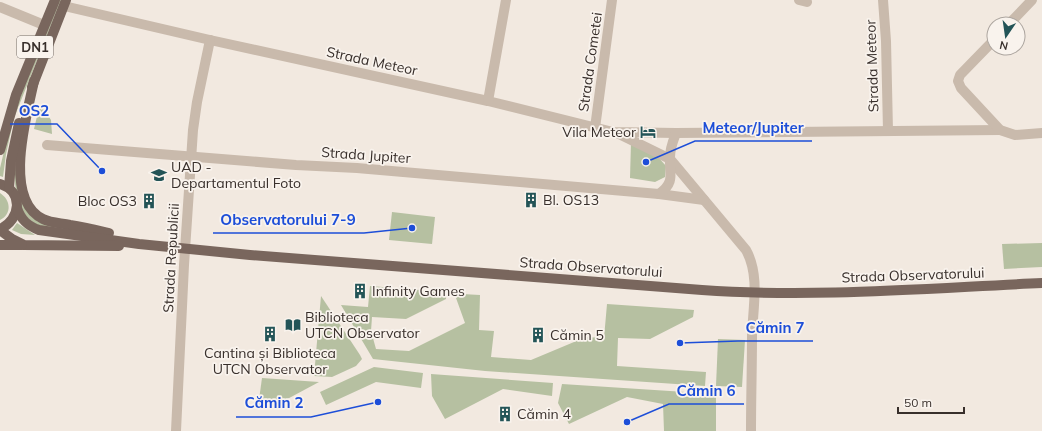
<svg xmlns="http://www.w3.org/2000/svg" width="1042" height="431" viewBox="0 0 1042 431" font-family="Mulish,sans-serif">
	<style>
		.green { fill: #b6c0a1 }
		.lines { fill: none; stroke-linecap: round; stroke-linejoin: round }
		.minor { stroke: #c9baac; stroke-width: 10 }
		.major { stroke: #79665d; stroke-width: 10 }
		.labels { text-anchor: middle; stroke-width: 3.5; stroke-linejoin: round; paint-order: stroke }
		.shield { fill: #f9f3ed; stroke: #726a65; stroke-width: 1 }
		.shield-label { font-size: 13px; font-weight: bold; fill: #382f2b }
		.street-label { font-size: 14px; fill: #382f2b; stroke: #f9f3ed }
		.poi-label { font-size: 14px; fill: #382f2b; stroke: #f9f3ed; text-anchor: start }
		.leader { fill: none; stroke: #1d4ed8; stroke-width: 1.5 }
		.callout-dot { fill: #1d4ed8; stroke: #f9f3ed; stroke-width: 1.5 }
		.callout-label { font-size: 15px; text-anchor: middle; font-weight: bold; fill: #1d4ed8; stroke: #f9f3ed; stroke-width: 3.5; stroke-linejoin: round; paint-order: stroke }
	</style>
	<rect width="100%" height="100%" fill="#f2e9e0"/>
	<g class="green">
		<polygon points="59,0 61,0 14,118 6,154 3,177 0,176 0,168 12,118"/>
		<polygon points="39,108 47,111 47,114 51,120 52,134 34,129"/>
		<polygon points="631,142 658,157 666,166 665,177 655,182 630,178"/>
		<path d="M14,163L29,214L37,221L42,223L66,228C58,227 49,228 41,226C16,218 14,184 14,163Z"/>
		<path d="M0,193C11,200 12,214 0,220Z"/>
		<polygon points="392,212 435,217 432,244 389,240"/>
		<polygon points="17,223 35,235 21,234 12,230"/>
		<polygon points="1042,243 1042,267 1004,269 1002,244"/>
		<polygon points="370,286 446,292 446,299 406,319 372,317 371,331 376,349 409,351 465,323 456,298 462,294 480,295 479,330 494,331 491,357 531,360 586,337 604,338 607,304 694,310 693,317 650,339 618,338 617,366 706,372 705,386 485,371 373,359 341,305 368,307"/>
		<polygon points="321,296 360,355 362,359 356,366 332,377 314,376"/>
		<polygon points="718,339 745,340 742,387 716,386"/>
		<polygon points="374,367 423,373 421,388 376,382 326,405 320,392"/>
		<polygon points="431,374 553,383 552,396 503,389 445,419 432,396"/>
		<polygon points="262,378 319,382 278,404 258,407"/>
		<polygon points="562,384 716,394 716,431 664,431 663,404 627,397 569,424 558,403"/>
	</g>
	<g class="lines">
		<g class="minor">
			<polyline points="799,0 807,2"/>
			<polyline points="883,0 886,41 888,131"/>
			<polyline points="64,6 210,40 488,101 613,132 676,133 1000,130"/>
			<polyline points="0,7 44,25"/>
			<polyline points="1009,24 1032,0"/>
			<polyline points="994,40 960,75 958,81 961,88 1000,130 1015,135 1042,133"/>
			<polyline points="488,101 506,0"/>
			<polyline points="595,128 612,0"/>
			<path d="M617,133L670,159L746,250C760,275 753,307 752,335C752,367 751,399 751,431"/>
			<polyline points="47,145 296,165 357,168 659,194 704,200"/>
			<path d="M659,194C676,182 669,173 670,157C670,148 673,141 676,133"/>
			<polyline points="176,431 184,265 193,130 197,102 210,40"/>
		</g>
		<g class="major">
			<path d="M34,81C27,115 2,199 43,219C51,223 61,223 70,225C83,227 96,230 109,233"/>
			<polyline points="32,87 66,0"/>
			<polyline points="0,150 16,95 55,0"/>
			<path d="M0,184C24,191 21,220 0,229"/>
			<polyline points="9,188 11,161 19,123"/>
			<path d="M17,208C21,220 28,226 39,230L139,244L250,255L702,290C815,298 929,288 1042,283"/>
			<polyline points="0,230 12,239 24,245 119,246"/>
			<polyline points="0,245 22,245"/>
		</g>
	</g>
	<defs>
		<symbol id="hotel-bare" viewBox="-9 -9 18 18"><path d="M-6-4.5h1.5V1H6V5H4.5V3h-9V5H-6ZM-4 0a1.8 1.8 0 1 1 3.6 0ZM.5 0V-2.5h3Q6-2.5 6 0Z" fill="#235457" stroke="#f9f3ed" stroke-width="2.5" paint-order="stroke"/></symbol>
		<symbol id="university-bare" viewBox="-9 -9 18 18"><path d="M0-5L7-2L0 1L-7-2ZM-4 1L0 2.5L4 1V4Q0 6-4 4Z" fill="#235457" stroke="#f9f3ed" stroke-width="2.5" paint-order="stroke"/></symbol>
		<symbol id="building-bare" viewBox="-9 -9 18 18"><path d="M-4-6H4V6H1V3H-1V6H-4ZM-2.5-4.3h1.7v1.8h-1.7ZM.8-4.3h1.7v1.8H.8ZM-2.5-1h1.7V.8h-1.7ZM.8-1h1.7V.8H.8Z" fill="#235457" stroke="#f9f3ed" stroke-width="2.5" paint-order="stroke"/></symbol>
		<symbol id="library-bare" viewBox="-9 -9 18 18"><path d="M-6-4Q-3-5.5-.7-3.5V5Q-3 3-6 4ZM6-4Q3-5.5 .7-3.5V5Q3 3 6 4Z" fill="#235457" stroke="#f9f3ed" stroke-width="2.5" paint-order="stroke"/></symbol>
	</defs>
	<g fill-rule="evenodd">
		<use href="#hotel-bare" x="637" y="121" width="22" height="22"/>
		<use href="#university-bare" x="148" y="164" width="22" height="22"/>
		<use href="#building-bare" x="520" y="189" width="22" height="22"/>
		<use href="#building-bare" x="138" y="190" width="22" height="22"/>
		<use href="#building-bare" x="349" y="280" width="22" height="22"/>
		<use href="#library-bare" x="282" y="314" width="22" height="22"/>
		<use href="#building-bare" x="259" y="323" width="22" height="22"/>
		<use href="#building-bare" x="527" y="324" width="22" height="22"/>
		<use href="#building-bare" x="494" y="403" width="22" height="22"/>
	</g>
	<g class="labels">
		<rect class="shield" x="17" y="36" width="36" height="22" rx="3"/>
		<g class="shield-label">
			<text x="35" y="52">DN1</text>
		</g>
		<g class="street-label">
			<text transform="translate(372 61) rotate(12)" y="5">Strada Meteor</text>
			<text transform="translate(590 62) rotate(-82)" y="5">Strada Cometei</text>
			<text transform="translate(872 66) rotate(-92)" y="5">Strada Meteor</text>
			<text transform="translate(366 155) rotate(4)" y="5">Strada Jupiter</text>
			<text transform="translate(171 258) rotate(-87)" y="5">Strada Republicii</text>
			<text transform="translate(591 267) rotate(4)" y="5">Strada Observatorului</text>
			<text transform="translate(913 275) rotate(-2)" y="5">Strada Observatorului</text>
		</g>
		<g class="poi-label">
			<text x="636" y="137" text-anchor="end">Vila Meteor</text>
			<text x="171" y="172">UAD -<tspan x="171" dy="16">Departamentul Foto</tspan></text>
			<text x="543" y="205">Bl. OS13</text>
			<text x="137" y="206" text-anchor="end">Bloc OS3</text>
			<text x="372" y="296">Infinity Games</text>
			<text x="305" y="322">Biblioteca<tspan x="305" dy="16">UTCN Observator</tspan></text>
			<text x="550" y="340">Cămin 5</text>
			<text x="270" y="358" text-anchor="middle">Cantina și Biblioteca<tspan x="270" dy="16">UTCN Observator</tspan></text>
			<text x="517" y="419">Cămin 4</text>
		</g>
	</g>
	<path class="leader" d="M102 171L57 124H10M646 162L695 141H812M412 228L364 233H213M680 343L738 341H813M627 422L669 404H744M378 402L311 417H236"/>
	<g class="callout-dot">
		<circle cx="102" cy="171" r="4"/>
		<circle cx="646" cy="162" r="4"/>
		<circle cx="412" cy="228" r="4"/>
		<circle cx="680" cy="343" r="4"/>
		<circle cx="627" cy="422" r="4"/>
		<circle cx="378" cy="402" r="4"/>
	</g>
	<g class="callout-label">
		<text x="34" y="116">OS2</text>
		<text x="753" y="133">Meteor/Jupiter</text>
		<text x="288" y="225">Observatorului 7-9</text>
		<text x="775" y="333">Cămin 7</text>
		<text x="706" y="396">Cămin 6</text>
		<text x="274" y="408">Cămin 2</text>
	</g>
	<g transform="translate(1006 36) rotate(193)"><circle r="19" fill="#f9f3ed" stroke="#aca59f"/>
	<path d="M0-3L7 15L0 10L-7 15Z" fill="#235457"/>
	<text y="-6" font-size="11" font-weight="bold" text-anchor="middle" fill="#382f2b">N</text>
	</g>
	<path d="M898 407v6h66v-6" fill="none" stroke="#382f2b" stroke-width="2"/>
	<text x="904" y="407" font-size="12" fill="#382f2b" stroke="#f9f3ed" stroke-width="3" paint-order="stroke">50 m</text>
</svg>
